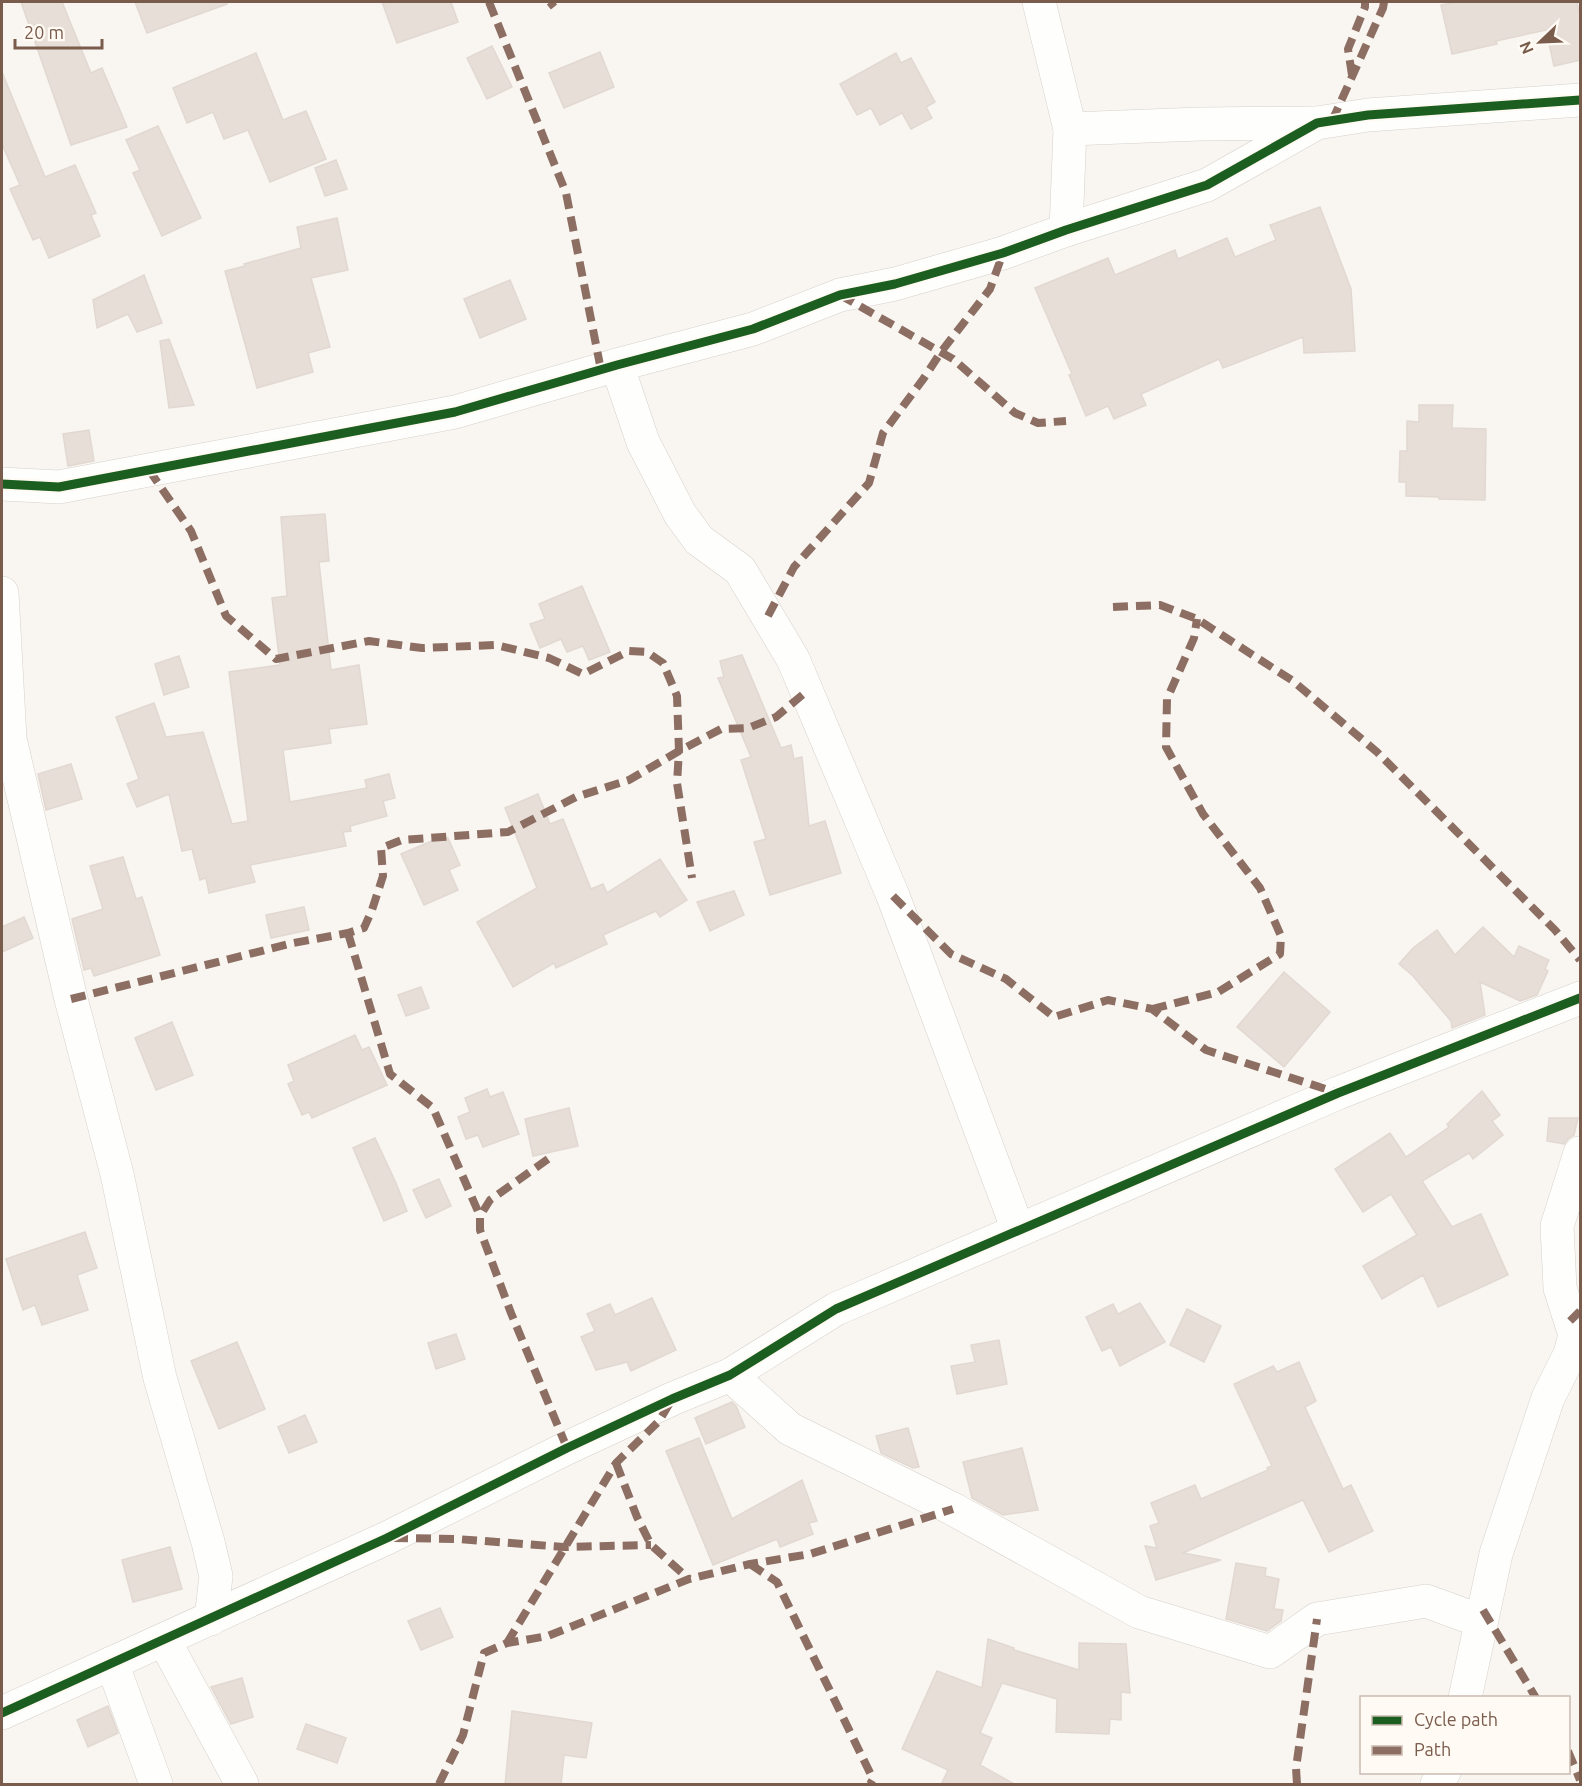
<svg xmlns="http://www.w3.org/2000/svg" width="1582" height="1786" viewBox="0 0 1582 1786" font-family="Ubuntu,sans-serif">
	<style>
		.building { fill: #e6ded7; stroke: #e2d8d2; stroke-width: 1.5 }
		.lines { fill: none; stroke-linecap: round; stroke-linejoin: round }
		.minor-casing { stroke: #d7d1cb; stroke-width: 34 }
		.minor { stroke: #fefefd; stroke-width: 33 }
		.quiet { stroke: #8d6e63; stroke-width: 8; stroke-dasharray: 15 8; stroke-linecap: butt }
		.cycleway-casing { stroke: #fffaf3; stroke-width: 13 }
		.cycleway { stroke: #1b5e20; stroke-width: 9 }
	</style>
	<rect width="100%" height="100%" fill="#f9f5f0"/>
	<g class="building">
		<polygon points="21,2 62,2 91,73 102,68 127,127 71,145"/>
		<polygon points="135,2 226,2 227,4 147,33"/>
		<polygon points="382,2 451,2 458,22 397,43"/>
		<polygon points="1456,2 1577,2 1581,21 1581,60 1554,66 1546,30 1496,41 1497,44 1452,54 1441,5"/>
		<polygon points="492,46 512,87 487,99 467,58"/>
		<polygon points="600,52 614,87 564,108 549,73"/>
		<polygon points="256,53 283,120 306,111 326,159 270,182 248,130 224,139 213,112 187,123 173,88"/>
		<polygon points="896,53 901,63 911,58 935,102 926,107 932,118 911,129 902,113 880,125 871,108 857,115 840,84"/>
		<polygon points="2,72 45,177 75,165 96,213 91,215 100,236 49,258 40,237 33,240 10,189 20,185 2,144"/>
		<polygon points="158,126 201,218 162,236 133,173 140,170 126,140"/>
		<polygon points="336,160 347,189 325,196 315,168"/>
		<polygon points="1320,207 1351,289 1355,351 1304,353 1303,337 1223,368 1219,359 1141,394 1146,405 1114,419 1108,406 1086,416 1069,375 1072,374 1035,288 1108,258 1115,275 1175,250 1178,259 1227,238 1235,257 1276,240 1270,225"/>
		<polygon points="337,218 348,270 311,278 330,347 308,353 313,372 257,388 225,271 245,266 244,264 301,248 297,227"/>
		<polygon points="144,275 162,323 137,332 128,314 97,328 93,300"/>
		<polygon points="510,280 526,319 480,338 464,299"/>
		<polygon points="169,339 194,405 169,408 160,341"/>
		<polygon points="1419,405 1453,405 1452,428 1486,429 1485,500 1439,499 1439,497 1406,496 1406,482 1399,482 1400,451 1407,451 1407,421 1419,422"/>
		<polygon points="89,430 94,461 68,466 63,434"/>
		<polygon points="325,514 329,561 319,562 331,670 359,665 367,724 329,729 331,743 283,750 290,802 367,788 365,780 389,774 395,798 383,801 387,816 350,826 351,831 343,832 346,846 250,865 255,882 209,893 206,878 200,880 192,849 182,851 169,794 137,807 127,784 139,779 116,717 154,703 166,737 203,732 232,824 248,821 229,672 280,665 272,598 287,596 281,517"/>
		<polygon points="582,586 610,652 589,660 583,646 567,652 561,639 540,648 530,624 545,619 539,604"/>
		<polygon points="742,655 781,748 791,745 794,759 802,757 809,826 825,821 841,873 770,895 754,842 766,839 741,760 751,757 718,678 724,677 720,661"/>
		<polygon points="179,656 189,687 164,695 155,664"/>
		<polygon points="71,764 82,799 46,810 38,774"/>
		<polygon points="538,794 550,824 563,819 591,889 603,884 607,893 660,859 687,900 660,917 656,911 603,935 607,944 556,968 554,963 513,987 477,922 537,888 505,808"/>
		<polygon points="439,838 448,838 460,865 449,870 458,890 424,905 401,854"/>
		<polygon points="123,857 136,899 142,897 160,955 94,976 91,968 84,970 72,919 103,909 90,866"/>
		<polygon points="734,891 744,915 710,931 697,902"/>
		<polygon points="304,907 309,930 271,938 266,915"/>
		<polygon points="24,917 33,938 2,952 2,927"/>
		<polygon points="1483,927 1514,957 1519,946 1549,960 1545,969 1548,971 1537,995 1520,1001 1480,982 1485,1015 1452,1028 1451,1021 1413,976 1399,964 1413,948 1437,930 1455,955"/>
		<polygon points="1284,972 1330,1012 1284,1067 1237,1027"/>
		<polygon points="421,987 429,1008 406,1016 398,995"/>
		<polygon points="172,1022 193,1075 156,1090 135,1038"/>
		<polygon points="355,1035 362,1050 369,1047 387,1085 312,1118 309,1112 302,1115 288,1084 294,1081 288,1065"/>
		<polygon points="487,1089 490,1097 503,1092 519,1134 483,1147 478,1135 466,1139 458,1117 470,1112 465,1098"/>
		<polygon points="1482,1091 1500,1115 1492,1121 1503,1135 1473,1159 1469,1153 1422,1181 1452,1227 1481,1214 1508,1275 1438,1307 1423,1275 1382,1299 1363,1266 1417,1235 1391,1194 1363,1212 1335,1169 1390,1133 1406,1157 1449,1127 1447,1124"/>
		<polygon points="569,1108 578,1146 533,1156 525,1119"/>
		<polygon points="1549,1118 1578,1118 1574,1135 1568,1139 1564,1144 1547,1141"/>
		<polygon points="375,1138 396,1183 407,1211 384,1221 353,1148"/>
		<polygon points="439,1179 451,1206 426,1218 413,1190"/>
		<polygon points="85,1232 97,1268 77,1275 88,1310 42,1325 35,1305 23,1310 6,1259"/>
		<polygon points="652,1298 676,1350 631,1371 627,1362 596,1370 581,1337 595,1331 587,1314 610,1304 615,1315"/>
		<polygon points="1140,1303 1165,1342 1120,1366 1111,1347 1102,1351 1086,1317 1113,1304 1118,1314"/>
		<polygon points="1187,1309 1221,1326 1204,1362 1170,1345"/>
		<polygon points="456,1334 465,1359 436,1369 428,1343"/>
		<polygon points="999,1340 1007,1384 957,1394 951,1366 975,1362 971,1345"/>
		<polygon points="237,1342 265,1409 219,1429 191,1361"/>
		<polygon points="1299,1362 1316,1401 1305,1407 1343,1489 1351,1485 1373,1531 1329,1552 1303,1500 1183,1553 1221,1560 1156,1580 1145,1546 1157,1548 1150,1526 1159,1523 1151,1503 1195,1485 1201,1499 1268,1470 1267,1468 1272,1466 1234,1384 1273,1366 1277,1372"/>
		<polygon points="732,1402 736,1406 745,1427 706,1444 695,1418"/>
		<polygon points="305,1415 317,1442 289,1453 278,1427"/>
		<polygon points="908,1428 919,1467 913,1468 881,1453 876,1436"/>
		<polygon points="699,1438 732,1519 802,1480 817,1521 809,1523 813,1534 780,1547 777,1539 713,1565 666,1451"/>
		<polygon points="1022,1448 1038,1510 1003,1515 972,1498 963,1462"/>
		<polygon points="170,1547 182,1589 133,1602 122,1560"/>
		<polygon points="1236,1563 1266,1568 1265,1576 1279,1579 1274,1609 1283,1610 1281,1621 1267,1631 1226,1619"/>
		<polygon points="440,1608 453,1637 421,1650 408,1621"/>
		<polygon points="988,1639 1014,1648 1014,1650 1079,1670 1079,1643 1126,1644 1130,1693 1121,1692 1121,1720 1110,1719 1109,1734 1056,1732 1057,1699 1002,1683 980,1733 992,1738 980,1765 1016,1785 941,1785 948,1770 902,1749 937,1671 982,1688"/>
		<polygon points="242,1678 253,1717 231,1724 211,1687"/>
		<polygon points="108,1706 118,1733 88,1747 77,1720"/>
		<polygon points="512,1711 592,1723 586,1758 564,1755 561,1785 505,1785"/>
		<polygon points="306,1724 346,1738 337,1763 297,1749"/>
	</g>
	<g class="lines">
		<defs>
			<g id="minor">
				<polyline points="1039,2 1070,129 1066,230"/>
				<polyline points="1070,129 1200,124 1314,123"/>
				<polyline points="617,365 643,442 680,514 699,540 740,570 793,659 893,896 1018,1230"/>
				<polyline points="2,484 59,487 455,412 617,365 753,329 840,295 895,284 1003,253 1066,230 1207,185 1317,123 1368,115 1580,100"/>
				<polyline points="2,593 10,739 71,999 117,1174 160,1378 208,1542 216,1576 211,1619"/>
				<polyline points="730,1375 790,1429 953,1509 1139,1612 1270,1652 1317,1619 1426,1601 1481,1621"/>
				<polyline points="164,1640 242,1784"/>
				<polyline points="112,1663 156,1784"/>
				<polyline points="1465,1698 1496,1554 1548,1398 1570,1354 1575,1335 1560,1288 1557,1226 1580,1153"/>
				<polyline points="2,1713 387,1538 567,1448 672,1399 730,1375 836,1309 1338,1093 1580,998"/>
				<polyline points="1437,1784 1444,1772"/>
			</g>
		</defs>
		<use href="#minor" class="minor-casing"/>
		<use href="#minor" class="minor"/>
		<g class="quiet">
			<polyline points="489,2 566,193 601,370"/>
			<polyline points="550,2 554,7"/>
			<polyline points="1352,75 1348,49 1365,7 1365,2"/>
			<polyline points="1332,121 1383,8 1384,2"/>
			<polyline points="840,295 953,359 1015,413 1038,423 1066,421"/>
			<polyline points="149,470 191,531 226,616 276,659 369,641 422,648 496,645 549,658 583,674 629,651 647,652 663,663 677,696 679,751 677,783 692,878"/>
			<polyline points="1113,607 1160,605 1197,619 1293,681 1377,752 1555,930 1580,960"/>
			<polyline points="768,616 794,567 869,483 883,433 924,378 941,352 990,289 1003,253"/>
			<polyline points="893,896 951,954 1006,979 1054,1017 1108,1000 1152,1009 1206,1050 1338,1093"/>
			<polyline points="348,933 390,1074 433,1108 480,1216"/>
			<polyline points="71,999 293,943 348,933 364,928 372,910 383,876 381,848 402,840 508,832 576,797 629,780 679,751 721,729 748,728 776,717 807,691"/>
			<polyline points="1152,1009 1218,992 1280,954 1281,936 1260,888 1203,814 1166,747 1167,699 1194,638 1197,619"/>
			<polyline points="548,1159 490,1200 480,1216 480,1230 511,1313 567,1448"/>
			<polyline points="1570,1321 1580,1311"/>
			<polyline points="616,1463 637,1517 651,1545 689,1579"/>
			<polyline points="393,1538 457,1539 564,1547 651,1545"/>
			<polyline points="750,1564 777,1582 873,1779 870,1784"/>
			<polyline points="1483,1610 1536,1698"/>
			<polyline points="507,1643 616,1463 659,1421 671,1401"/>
			<polyline points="1568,1751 1580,1780"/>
			<polyline points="439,1784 463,1735 484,1653 507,1643 548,1636 689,1579 750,1564 810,1554 953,1509"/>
			<polyline points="1297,1784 1296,1768 1317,1619"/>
		</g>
		<defs>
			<g id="cycleway">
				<polyline points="2,484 59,487 455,412 617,365 753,329 840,295 895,284 1003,253 1066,230 1207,185 1317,123 1368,115 1580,100"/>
				<polyline points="2,1713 387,1538 567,1448 672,1399 730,1375 836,1309 1338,1093 1580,998"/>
			</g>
		</defs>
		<use href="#cycleway" class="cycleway-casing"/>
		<use href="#cycleway" class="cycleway"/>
	</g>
	<rect width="1582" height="1786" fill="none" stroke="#7a5c4d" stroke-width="6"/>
	<rect x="1360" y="1696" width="210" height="78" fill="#fffaf3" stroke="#cabbb1" stroke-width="1.5"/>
	<rect x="1372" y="1716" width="30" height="9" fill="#1b5e20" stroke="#cabbb1" stroke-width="1.5"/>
	<text x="1414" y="1726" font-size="18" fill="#7a5c4d">Cycle path</text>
	<rect x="1372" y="1746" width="30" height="9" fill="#8d6e63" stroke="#cabbb1" stroke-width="1.5"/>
	<text x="1414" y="1756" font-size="18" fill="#7a5c4d">Path</text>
	<g transform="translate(1540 42) rotate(247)" stroke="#fffaf3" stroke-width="4.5" paint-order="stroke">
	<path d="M0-4.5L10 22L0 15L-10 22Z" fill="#7a5c4d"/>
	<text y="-9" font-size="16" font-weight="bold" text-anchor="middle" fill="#7a5c4d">N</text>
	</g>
	<path d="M15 39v9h87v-9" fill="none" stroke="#7a5c4d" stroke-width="3"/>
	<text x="24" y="39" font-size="18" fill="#7a5c4d" stroke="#fffaf3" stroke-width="4.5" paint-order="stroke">20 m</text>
</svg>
